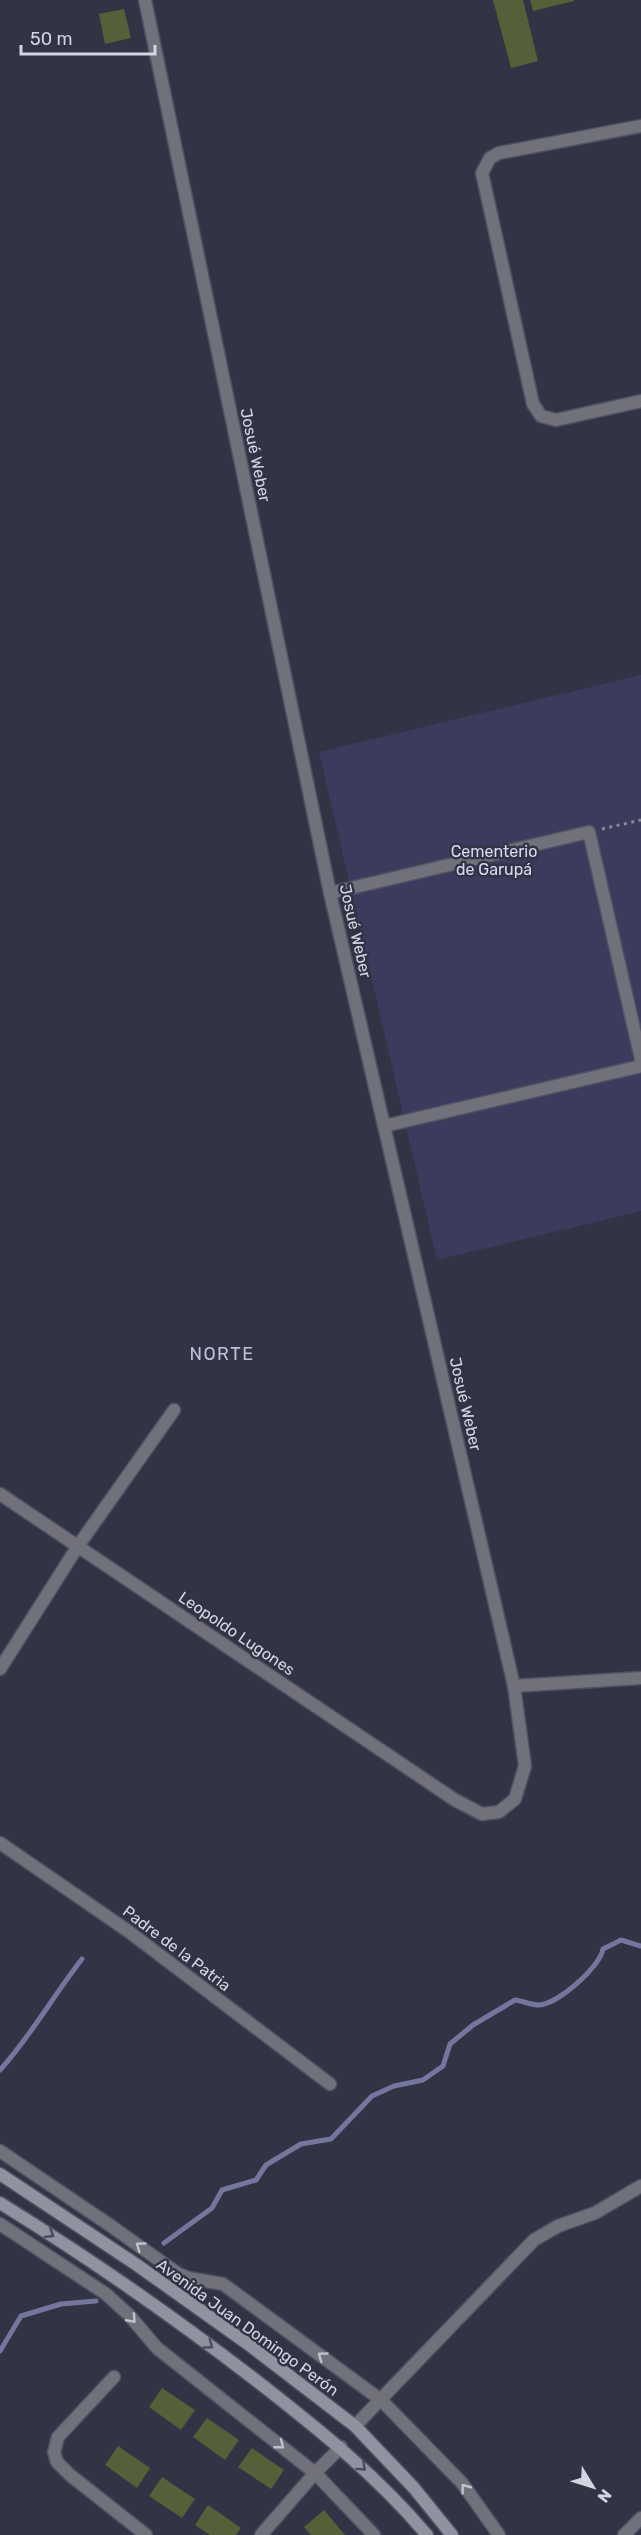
<svg xmlns="http://www.w3.org/2000/svg" width="641" height="2535" viewBox="0 0 641 2535" font-family="Rubik,sans-serif">
	<style>
		.green { fill: #3b3c5d }
		.lines { fill: none; stroke-linecap: round; stroke-linejoin: round }
		.stream { stroke: #74769d; stroke-width: 5 }
		.building { fill: #555f38 }
		.street-casing { stroke: #4f5061; stroke-width: 15 }
		.secondary-casing { stroke: #4f5061; stroke-width: 15 }
		.path { stroke: #888998; stroke-width: 3; stroke-dasharray: 3 4.5; stroke-linecap: butt }
		.street { stroke: #70717a; stroke-width: 12 }
		.secondary { stroke: #9192a0; stroke-width: 12 }
		.oneway { stroke: #4a4b5c }
		.oneway2 { stroke: #c0c1cc }
		.labels { text-anchor: middle; stroke-width: 5; stroke-linejoin: round; paint-order: stroke }
		.street-label { font-size: 16px; fill: #d4d5e1; stroke: #323345 }
		.park-label { font-size: 16px; fill: #d8daf4; stroke: #323345 }
		.neighbourhood-label { font-size: 18px; letter-spacing: 1.5px; fill: #bfc1d7; stroke: #323345 }
	</style>
	<rect width="100%" height="100%" fill="#323345"/>
	<polygon class="green" points="641,675 641,1211 437,1260 319,752"/>
	<g class="lines">
		<g class="stream">
			<path d="M0,2070C31,2036 53,1996 82,1959"/>
			<path d="M164,2243L212,2208L222,2190L256,2180L266,2165L301,2144L331,2139L372,2096L394,2086L423,2080L443,2066L450,2044L473,2025L515,2000C522,2001 532,2005 539,2005C558,2004 600,1967 603,1949L621,1940L641,1946"/>
			<polyline points="0,2351 21,2316 61,2304 96,2301"/>
		</g>
	</g>
	<g class="building">
		<polygon points="493,0 523,0 538,61 511,68"/>
		<polygon points="530,0 574,0 574,1 533,11"/>
		<polygon points="124,9 131,38 105,44 99,14"/>
		<polygon points="162,2388 195,2410 181,2430 149,2407"/>
		<polygon points="207,2418 239,2440 225,2460 193,2437"/>
		<polygon points="118,2446 150,2468 137,2488 105,2465"/>
		<polygon points="252,2448 284,2470 271,2489 238,2467"/>
		<polygon points="162,2477 195,2499 182,2518 149,2496"/>
		<polygon points="208,2505 241,2528 236,2535 210,2535 195,2525"/>
		<polygon points="324,2510 345,2535 311,2535 304,2527"/>
	</g>
	<g class="lines">
		<defs>
			<g id="street">
				<polyline points="641,126 499,153 490,158 482,173 533,404 541,416 556,420 641,401"/>
				<polyline points="330,893 589,832 641,1059"/>
				<polyline points="384,1126 641,1066"/>
				<polyline points="0,1494 455,1800 482,1814 499,1812 515,1799 525,1766 514,1686 330,893 145,0"/>
				<polyline points="0,1669 78,1546 174,1410"/>
				<polyline points="514,1686 641,1678"/>
				<polyline points="0,1843 128,1931 330,2084"/>
				<polyline points="0,2151 111,2226 177,2273 188,2278 223,2284 381,2400 462,2483 499,2535"/>
				<polyline points="0,2224 106,2294 129,2315 157,2348 315,2473 374,2535"/>
				<polyline points="114,2377 58,2437 54,2452 57,2462 70,2475 146,2535"/>
				<polyline points="355,2426 534,2240 558,2226 595,2213 641,2186"/>
				<polyline points="261,2535 315,2473 341,2447"/>
				<polyline points="624,2535 641,2518"/>
			</g>
			<g id="secondary">
				<polyline points="0,2174 137,2265 248,2344 355,2426 414,2488 452,2535"/>
				<path d="M0,2203C91,2259 178,2320 262,2385C322,2432 378,2477 427,2535"/>
			</g>
		</defs>
		<use href="#street" class="street-casing"/>
		<use href="#secondary" class="secondary-casing"/>
		<polyline class="path" points="602,829 641,820"/>
		<use href="#street" class="street"/>
		<use href="#secondary" class="secondary"/>
	</g>
	<defs><path id="oneway-chevron" d="M-2-3.5L2.5 0L-2 3.5" fill="none" stroke-width="1.6" stroke-linecap="round" stroke-linejoin="round" transform="scale(1.5)"/></defs>
	<g class="oneway">
		<use href="#oneway-chevron" transform="translate(50 2234) rotate(32)"/>
		<use href="#oneway-chevron" transform="translate(209 2345) rotate(36)"/>
		<use href="#oneway-chevron" transform="translate(362 2467) rotate(42)"/>
	</g>
	<g class="oneway2">
		<use href="#oneway-chevron" transform="translate(140 2246) rotate(-144)"/>
		<use href="#oneway-chevron" transform="translate(132 2319) rotate(48)"/>
		<use href="#oneway-chevron" transform="translate(322 2356) rotate(-144)"/>
		<use href="#oneway-chevron" transform="translate(280 2445) rotate(38)"/>
		<use href="#oneway-chevron" transform="translate(465 2488) rotate(-127)"/>
	</g>
	<g class="labels">
		<g class="street-label">
			<text transform="translate(256 455) rotate(78)" y="6">Josué Weber</text>
			<text transform="translate(356 931) rotate(77)" y="6">Josué Weber</text>
			<text transform="translate(466 1404) rotate(77)" y="6">Josué Weber</text>
			<text transform="translate(237 1633) rotate(34)" y="6">Leopoldo Lugones</text>
			<text transform="translate(177 1948) rotate(37)" y="6">Padre de la Patria</text>
			<text transform="translate(248 2327) rotate(36)" y="6">Avenida Juan Domingo Perón</text>
		</g>
		<g class="park-label">
			<text x="494" y="857">Cementerio<tspan x="494" dy="18">de Garupá</tspan></text>
		</g>
		<g class="neighbourhood-label">
			<text x="222" y="1360">NORTE</text>
		</g>
	</g>
	<g transform="translate(593 2487) rotate(128)" stroke="#323345" stroke-width="4.5" paint-order="stroke">
	<path d="M0-4.5L10 22L0 15L-10 22Z" fill="#d4d5e1"/>
	<text y="-9" font-size="16" font-weight="bold" text-anchor="middle" fill="#d4d5e1">N</text>
	</g>
	<path d="M21 45v9h134v-9" fill="none" stroke="#d4d5e1" stroke-width="3"/>
	<text x="30" y="45" font-size="18" fill="#d4d5e1" stroke="#323345" stroke-width="4.5" paint-order="stroke">50 m</text>
</svg>
